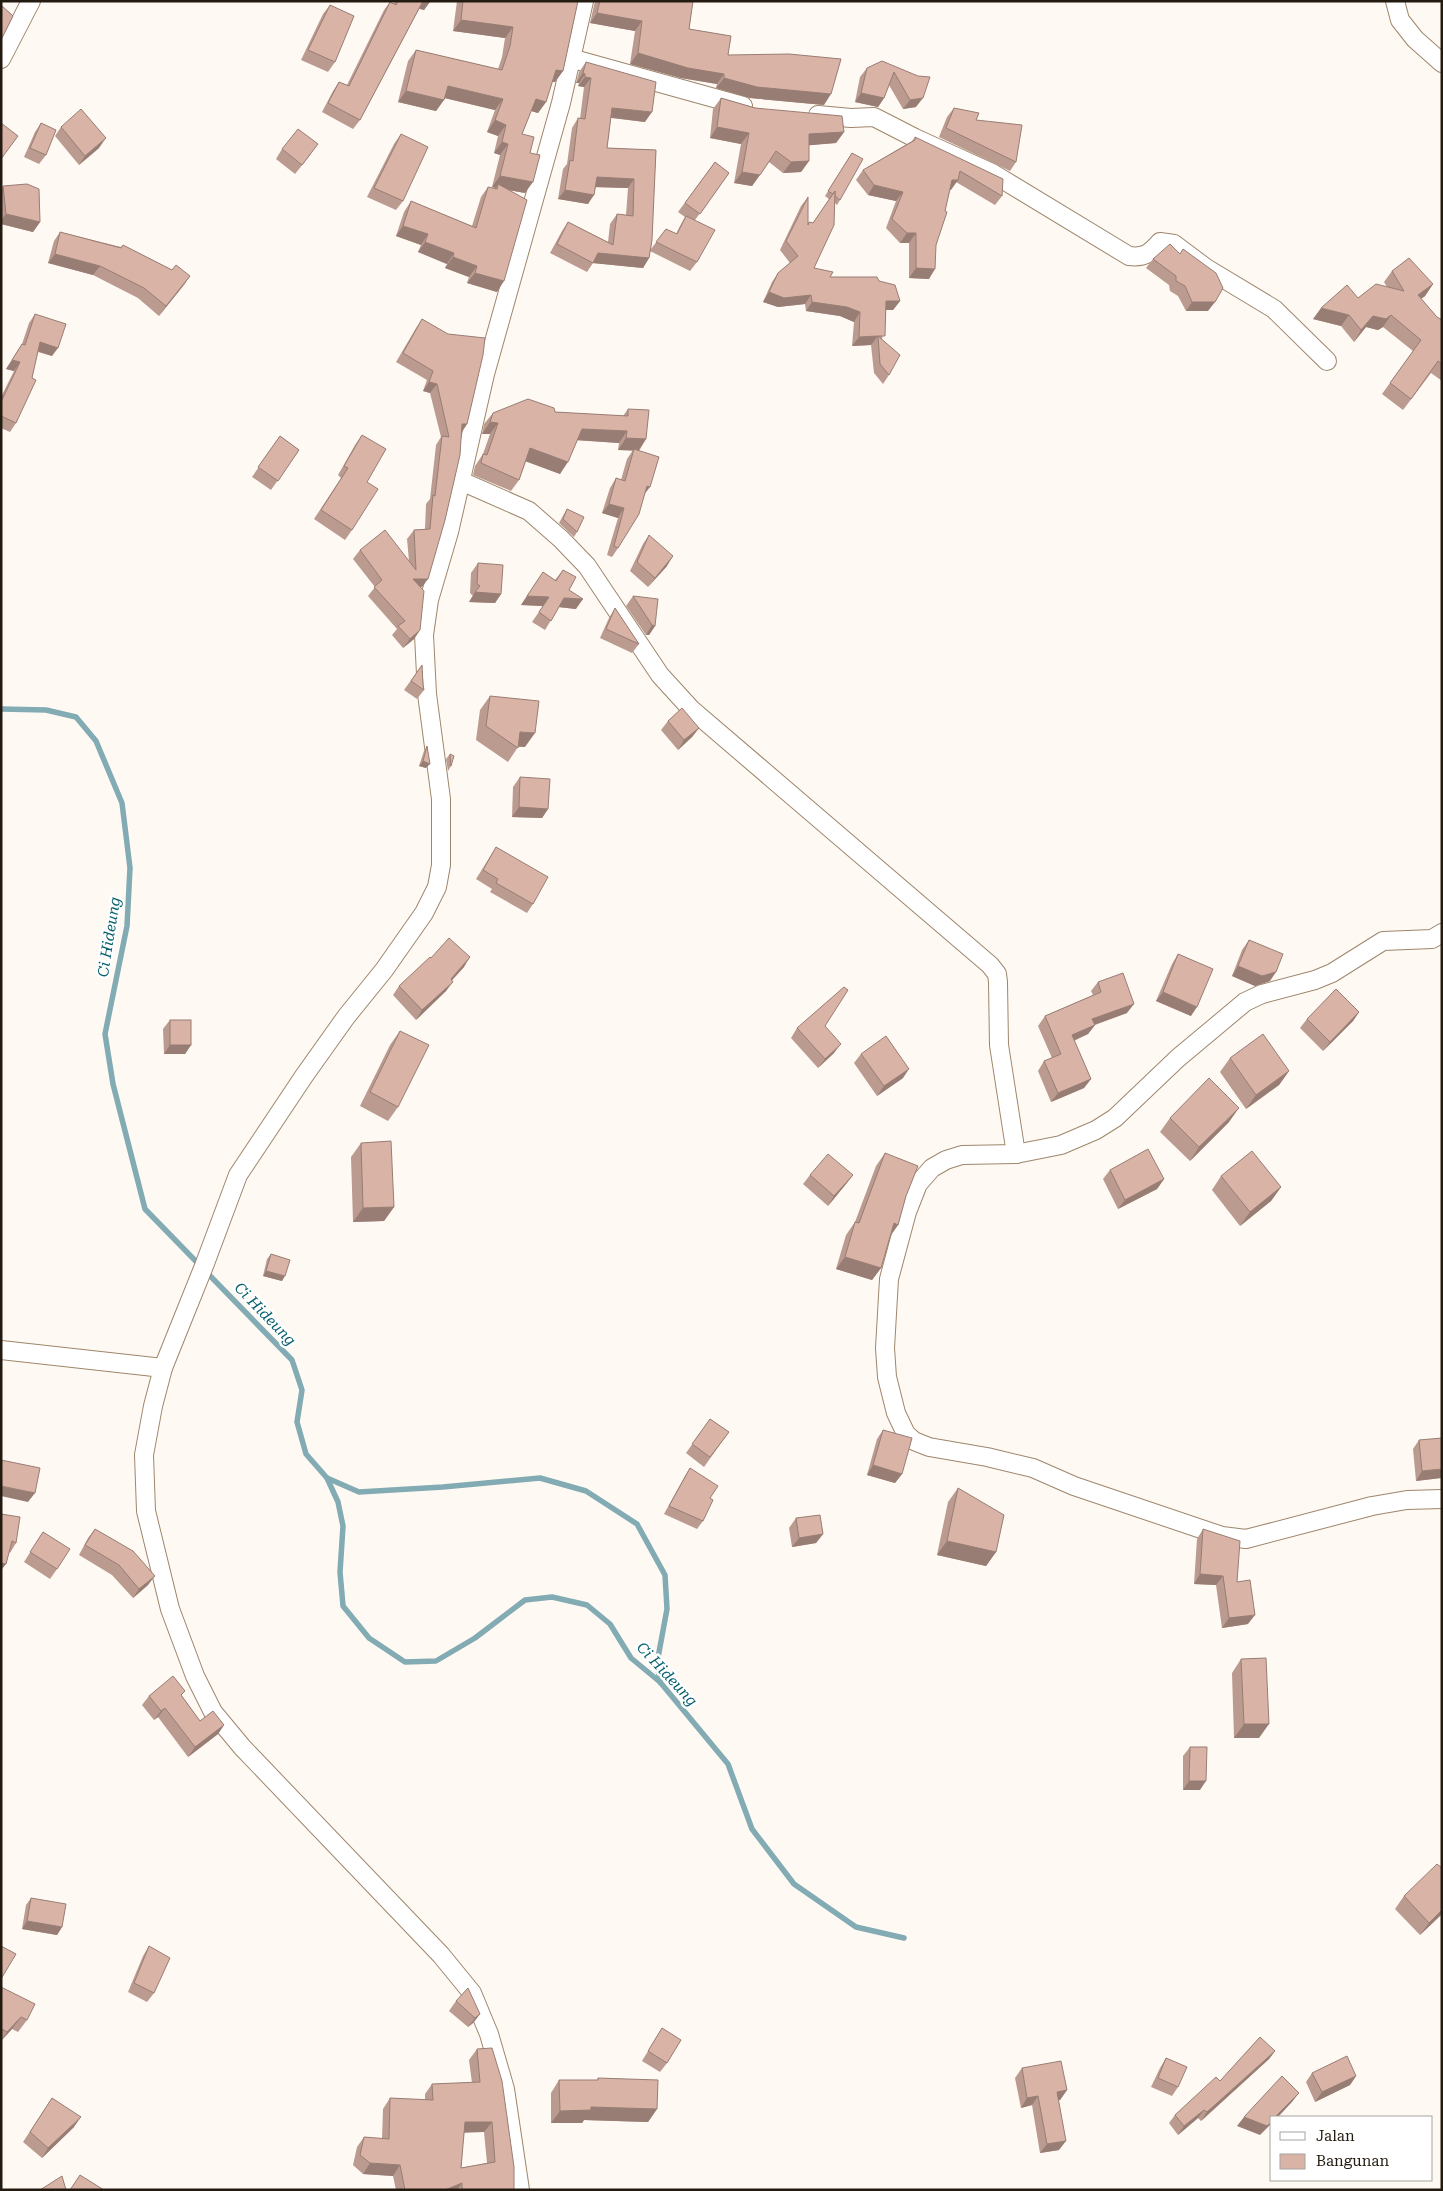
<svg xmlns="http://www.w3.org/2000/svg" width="1443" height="2191" viewBox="0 0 1443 2191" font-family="'Roboto Serif',serif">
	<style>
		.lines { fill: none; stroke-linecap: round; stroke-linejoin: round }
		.stream { stroke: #82abb3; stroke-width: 5.5 }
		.minor-casing { stroke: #9e866b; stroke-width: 20 }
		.minor { stroke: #fff; stroke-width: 18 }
		.wall { fill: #bb9a8f; fill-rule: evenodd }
		.shaded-wall { fill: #987d74 }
		.building { fill: #d9b3a6; stroke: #987d74; fill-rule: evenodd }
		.labels { text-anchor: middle; stroke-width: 5; stroke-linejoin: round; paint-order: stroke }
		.water-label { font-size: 15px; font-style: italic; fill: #045f6c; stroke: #fff }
	</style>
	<rect width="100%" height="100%" fill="#fff9f4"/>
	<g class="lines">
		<g class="stream">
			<polyline points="1,709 46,710 76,717 96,741 122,803 130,868 127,926 105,1034 113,1084 145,1209 292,1360 302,1390 297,1422 306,1454 327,1478 338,1502 343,1526 340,1572 343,1606 369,1638 405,1662 436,1661 475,1638 525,1600 552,1597 587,1605 610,1624 631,1658 660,1682 728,1764 752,1829 794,1884 856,1927 904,1938"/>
			<polyline points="327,1478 359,1492 443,1487 540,1478 586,1491 637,1524 665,1575 667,1609 657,1663 660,1682"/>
		</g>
		<defs>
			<g id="minor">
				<polyline points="1395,1 1400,20 1415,39 1442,63"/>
				<polyline points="570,58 743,106"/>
				<polyline points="1,59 31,1"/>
				<path d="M818,115L851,118L874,117L915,138L992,173L1129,256C1145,258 1150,253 1160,242L1174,244L1206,268L1274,309L1327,361"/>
				<polyline points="461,481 529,511 561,539 587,566 660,675 691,709 990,965 997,974 998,982 999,1045 1016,1154"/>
				<polyline points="1442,933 1432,939 1383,941 1332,973 1315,980 1262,994 1245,1002 1178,1058 1115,1118 1096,1130 1061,1145 1016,1154 962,1155 946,1160 932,1168 918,1184 907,1212 889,1279 885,1348 887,1377 896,1413 906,1434 914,1441 929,1447 987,1457 1033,1468 1074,1486 1222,1536 1246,1539 1372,1506 1407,1500 1442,1499"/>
				<polyline points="1,1350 163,1368"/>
				<polyline points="520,2190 505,2089 489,2034 472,1993 441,1955 242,1747 213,1712 195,1676 170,1609 146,1511 144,1455 153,1406 163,1368 204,1266 238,1175 304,1076 346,1017 384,970 424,913 437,887 441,865 441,799 427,694 424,635 429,600 449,532 485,374 561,103 584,1"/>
			</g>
		</defs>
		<use href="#minor" class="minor-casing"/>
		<use href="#minor" class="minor"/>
	</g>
	<g class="wall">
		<polygon points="395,1 430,1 424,10 419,9 360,120 353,129 322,112 333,91 339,82 347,85 384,10 390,2 394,3"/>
		<polygon points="457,1 578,1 563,71 555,82 552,82 546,102 538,113 531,111 522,134 530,153 525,193 509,190 497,292 467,283 469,277 445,268 447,264 418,252 421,245 396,236 404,212 411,201 472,226 481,197 488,187 495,189 496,188 492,187 500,155 494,153 498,136 487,132 495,110 445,98 436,111 398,102 408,61 416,50 498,69 502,57 505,38 453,31"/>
		<polygon points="595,1 693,1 689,29 728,55 824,105 750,98 716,88 717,84 681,78 630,64 635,31 590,23"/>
		<polygon points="330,5 335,62 328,72 301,60 323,14"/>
		<polygon points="586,62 645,122 611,118 607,148 656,150 651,249 666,229 676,234 680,226 685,217 678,212 715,162 729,173 695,220 697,262 690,271 650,251 649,258 643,268 593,263 587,272 550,253 562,231 568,222 608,242 610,224 617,214 626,215 628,188 596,187 588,204 558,199 563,169 567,164 572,128 578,118 580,119 584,87 578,86 579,83 576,83 579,72"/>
		<polygon points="867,68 918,76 916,107 903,109 889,85 884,98 878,107 855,102 860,77"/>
		<polygon points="721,98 844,132 836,143 809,145 809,161 801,172 783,173 769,162 752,186 734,183 741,144 710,138 713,109"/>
		<polygon points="954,108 976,120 1016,162 1010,171 939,137 947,117"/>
		<polygon points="41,123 46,155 39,164 24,157 35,132"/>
		<polygon points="61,127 99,148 79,165 55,136"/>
		<polygon points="401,134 403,201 396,210 367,197 394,144"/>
		<polygon points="915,137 1002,196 995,205 956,182 950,190 936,245 929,279 909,278 909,243 900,243 886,228 896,201 868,195 856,180 863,170 912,141"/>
		<polygon points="282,149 311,154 295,174 276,159"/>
		<polygon points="852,153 840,200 837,205 835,203 814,268 830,277 879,281 900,301 893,310 886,310 882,340 889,375 883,384 874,373 871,345 852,346 854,322 840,316 806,311 805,304 778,307 763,302 772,282 778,273 790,263 780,250 801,206 808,197 808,224 813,223 829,199 825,196"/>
		<polygon points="3,186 40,222 33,232 1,224 1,189"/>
		<polygon points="60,232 121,247 123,245 172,270 190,276 159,316 138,298 93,275 48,263 54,241"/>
		<polygon points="1179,254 1208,311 1186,311 1178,296 1170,291 1169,285 1146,268 1153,259"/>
		<polygon points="1392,271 1433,284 1425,296 1421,299 1437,317 1442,320 1442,381 1431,373 1403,410 1382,394 1413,351 1383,327 1378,330 1366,327 1354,342 1341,326 1313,319 1358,298 1387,287 1384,282"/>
		<polygon points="35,314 52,356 38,352 16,423 10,432 1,428 1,397 14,371 6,369 22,344 29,323"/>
		<polygon points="422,319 467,424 462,432 421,587 420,630 414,639 403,648 392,635 397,629 368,596 375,587 353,559 360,550 409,561 407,539 414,530 425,529 426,504 430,499 436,445 441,437 430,393 423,391 427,380 396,362 416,328"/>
		<polygon points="628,409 646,439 639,451 644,495 618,548 612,557 607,555 618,518 602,513 610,488 616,478 621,480 627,459 633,450 618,450 619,443 577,440 560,474 526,461 519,480 511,491 473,475 475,466 483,454 490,434 482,434 484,424 493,413 555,412 623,416"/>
		<polygon points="362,435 352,530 345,540 314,519 341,478 338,475 355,445"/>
		<polygon points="280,436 299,450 271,490 252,477"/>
		<polygon points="567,509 577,532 574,537 559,523 564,514"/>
		<polygon points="649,535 667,566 648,587 630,571 643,544"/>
		<polygon points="478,563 501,594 495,603 469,602 473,596 470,593 471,573"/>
		<polygon points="563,570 569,590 576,609 559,607 545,630 532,622 543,606 521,605 543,572 555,580"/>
		<polygon points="633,596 655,626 649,635 646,635 626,606"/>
		<polygon points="615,608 639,644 632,653 600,638 609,618"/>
		<polygon points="422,665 424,690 417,699 404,690"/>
		<polygon points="490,696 525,747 518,747 508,762 476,740 480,710"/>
		<polygon points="668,721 699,728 692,737 678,750 661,730"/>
		<polygon points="427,746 426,768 419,766 424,751"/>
		<polygon points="450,754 451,766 448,771 446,759"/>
		<polygon points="520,777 548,809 542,818 512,817 513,787"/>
		<polygon points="496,847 533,904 527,913 490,892 492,889 476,879"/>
		<polygon points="1249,940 1270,981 1255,986 1232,976 1242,950"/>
		<polygon points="1178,954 1191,1016 1156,1001 1172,964"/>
		<polygon points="431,958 464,967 452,980 446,991 416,1020 393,995 399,986"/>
		<polygon points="1098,982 1127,1013 1095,1025 1088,1034 1074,1041 1091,1079 1084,1088 1051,1102 1038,1071 1044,1061 1052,1058 1038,1026 1045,1016 1093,995 1091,991"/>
		<polygon points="1359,1012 1353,1021 1323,1051 1300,1028 1307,1019"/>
		<polygon points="170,1020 191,1045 185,1054 164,1054 163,1029"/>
		<polygon points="825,1026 834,1053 818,1068 791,1038 797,1028"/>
		<polygon points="400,1031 398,1107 388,1121 360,1106 390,1045"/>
		<polygon points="861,1054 903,1078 877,1096 854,1063"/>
		<polygon points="1230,1058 1289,1071 1279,1085 1246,1109 1220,1072"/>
		<polygon points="1170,1118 1229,1122 1190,1161 1160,1132"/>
		<polygon points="361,1143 394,1207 384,1221 353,1222 351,1157"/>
		<polygon points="885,1153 906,1196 898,1225 890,1237 881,1268 872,1280 836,1269 846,1235 855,1222 876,1166"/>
		<polygon points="1110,1170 1164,1179 1157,1189 1118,1209 1103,1179"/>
		<polygon points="810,1175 853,1175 846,1184 828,1206 803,1184"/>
		<polygon points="1221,1176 1281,1187 1271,1201 1240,1226 1212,1190"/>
		<polygon points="271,1254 282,1281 263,1276 267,1259"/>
		<polygon points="710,1419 729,1432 704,1467 686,1453"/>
		<polygon points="883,1430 902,1474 895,1483 867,1475 877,1439"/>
		<polygon points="1419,1440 1441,1478 1416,1481 1413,1449"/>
		<polygon points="690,1468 710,1498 703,1521 697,1529 664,1514 685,1476"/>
		<polygon points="958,1488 996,1552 986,1566 937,1555 948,1502"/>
		<polygon points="1,1514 16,1543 10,1553 9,1552 6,1564 1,1570"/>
		<polygon points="796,1518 823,1534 816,1543 792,1547 789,1528"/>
		<polygon points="95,1529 148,1585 133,1598 112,1575 79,1555 88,1538"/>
		<polygon points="1203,1529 1237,1582 1248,1624 1222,1628 1216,1585 1194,1584 1197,1539"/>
		<polygon points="43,1532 57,1569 50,1579 24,1562"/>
		<polygon points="1241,1659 1259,1738 1234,1738 1232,1673"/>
		<polygon points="149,1696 182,1696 200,1721 224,1725 218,1734 188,1757 158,1717 154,1720 142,1705"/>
		<polygon points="1190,1747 1200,1790 1183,1790 1183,1756"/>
		<polygon points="1442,1868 1442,1918 1441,1915 1420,1935 1395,1909 1404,1896"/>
		<polygon points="31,1898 62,1927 57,1935 22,1929 26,1905"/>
		<polygon points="149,1946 154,1993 147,2002 128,1992 143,1956"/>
		<polygon points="1,1987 27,2020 18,2032 12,2029 1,2041"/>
		<polygon points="456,2001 480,2014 473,2023 468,2027 449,2011"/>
		<polygon points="662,2028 667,2063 660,2072 642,2061"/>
		<path d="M477,2049L514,2190H396L393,2176L363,2174L353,2165L357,2147L364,2137L382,2139L383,2109L390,2098L425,2100V2094L432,2084L472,2083L469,2060ZM464,2132H484L487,2163L461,2168Z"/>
		<polygon points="1275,2051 1269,2059 1201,2121 1198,2118 1178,2135 1169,2123 1175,2115 1220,2081"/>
		<polygon points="1166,2058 1178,2087 1172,2096 1151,2087 1160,2068"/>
		<polygon points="1022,2068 1067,2090 1060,2100 1058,2100 1059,2150 1040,2153 1032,2105 1021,2108 1015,2078"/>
		<polygon points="1312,2073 1356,2076 1350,2085 1315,2102 1306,2082"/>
		<polygon points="598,2078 657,2109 648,2122 584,2120 582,2123 551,2123 551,2093 559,2080 597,2080"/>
		<polygon points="52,2098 74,2127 42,2158 23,2142"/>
	</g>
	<g class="shaded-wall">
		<polygon points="422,1 430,2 424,10 418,8"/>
		<polygon points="597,13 642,21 635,31 590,23"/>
		<polygon points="461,20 513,27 505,38 453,31"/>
		<polygon points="638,53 724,74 717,84 681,78 630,64"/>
		<polygon points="556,70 563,71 555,82 548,82"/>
		<polygon points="583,73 585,74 579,83 576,83"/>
		<polygon points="585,77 591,78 584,87 578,86"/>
		<polygon points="724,78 831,94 824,105 750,98 716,88"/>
		<polygon points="448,86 503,99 495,110 440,97"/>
		<polygon points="406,91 444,100 436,111 398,102"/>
		<polygon points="861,93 884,98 878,107 855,102"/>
		<polygon points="923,98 916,107 903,109 910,100"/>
		<polygon points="536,99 546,102 538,113 528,110"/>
		<polygon points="612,108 652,112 645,122 606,117"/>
		<polygon points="495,120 506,125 498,136 487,132"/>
		<polygon points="717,127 749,133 741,144 710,138"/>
		<polygon points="844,132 836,143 801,146 809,134"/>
		<polygon points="106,138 99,148 79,165 85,156"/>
		<polygon points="502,142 508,144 500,155 494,153"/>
		<polygon points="809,161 801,172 783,173 791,162"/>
		<polygon points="742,172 760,175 752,186 734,183"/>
		<polygon points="500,176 533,182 525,193 497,188 498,184 496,188 492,187"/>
		<polygon points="597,177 634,179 628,188 591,187"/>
		<polygon points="952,180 958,180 951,190 946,190"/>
		<polygon points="874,185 903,192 896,201 868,195"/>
		<polygon points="565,190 594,195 588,204 558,199"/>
		<polygon points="6,214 40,222 33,232 1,224 1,220"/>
		<polygon points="403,226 428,234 421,245 396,236"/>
		<polygon points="907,233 916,233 909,243 900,243"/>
		<polygon points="425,242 454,253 447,264 418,252"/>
		<polygon points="598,253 649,258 643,268 592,263"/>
		<polygon points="55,254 100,266 93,275 48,263"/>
		<polygon points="453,257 477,266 469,277 445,268"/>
		<polygon points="916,268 935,269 929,279 909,278"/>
		<polygon points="475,273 504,281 497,292 467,283"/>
		<polygon points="190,276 184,285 159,316 166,306"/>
		<polygon points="1433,284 1425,296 1410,307 1418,295"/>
		<polygon points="769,292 811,295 805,304 778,307 763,302"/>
		<polygon points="886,301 900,301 893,310 880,310"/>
		<polygon points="812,302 847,307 860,312 854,322 840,316 806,311"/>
		<polygon points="1192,302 1215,302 1208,311 1186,311"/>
		<polygon points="1321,308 1349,315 1341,326 1313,319"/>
		<polygon points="1391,315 1383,327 1378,330 1366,327 1354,342 1361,330 1373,316"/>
		<polygon points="878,336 871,345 852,346 859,337"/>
		<polygon points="40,342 58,348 52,356 34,350"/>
		<polygon points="12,360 20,362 14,371 6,369"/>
		<polygon points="429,382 437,384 430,393 423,391"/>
		<polygon points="490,422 498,423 490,434 482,434"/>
		<polygon points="462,424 467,424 461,433"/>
		<polygon points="582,429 627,431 619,443 574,440"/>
		<polygon points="626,438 646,439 638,451 618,450"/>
		<polygon points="530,448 568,462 560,474 522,460"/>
		<polygon points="647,486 650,487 643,496"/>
		<polygon points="609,504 624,508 618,518 602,513"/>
		<polygon points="673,556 667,566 648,587 655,578"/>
		<polygon points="413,579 428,579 422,587 407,587"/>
		<polygon points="475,592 501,594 495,603 469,602"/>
		<polygon points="527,596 549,597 543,606 521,605"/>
		<polygon points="564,598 583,599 576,609 558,607"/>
		<polygon points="652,625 655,626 649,635 646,635"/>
		<polygon points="420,630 414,639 403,648 410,639"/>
		<polygon points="699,728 692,737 678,750 684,740"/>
		<polygon points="520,732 535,733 525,747 516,746"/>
		<polygon points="423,761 430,764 426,768 419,766"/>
		<polygon points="519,807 548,809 542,818 512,817"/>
		<polygon points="470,957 464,967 444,989 451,979"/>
		<polygon points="1238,966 1276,972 1270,981 1255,986 1232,976"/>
		<polygon points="453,982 446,991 416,1020 422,1010"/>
		<polygon points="1163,992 1197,1007 1191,1016 1156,1001"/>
		<polygon points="1134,1004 1127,1013 1085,1028 1092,1019"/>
		<polygon points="1359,1012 1353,1021 1323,1051 1330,1042"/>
		<polygon points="1095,1025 1088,1034 1065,1044 1072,1035"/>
		<polygon points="841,1044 834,1053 818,1068 825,1059"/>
		<polygon points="170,1045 191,1045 185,1054 164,1054"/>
		<polygon points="909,1069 903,1078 877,1096 884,1086"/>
		<polygon points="1289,1071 1279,1085 1246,1109 1256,1095"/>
		<polygon points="1091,1079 1084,1088 1051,1102 1058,1093"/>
		<polygon points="1239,1108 1229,1122 1190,1161 1199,1147"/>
		<polygon points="853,1175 846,1184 828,1206 834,1196"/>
		<polygon points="1164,1179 1157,1189 1118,1209 1125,1200"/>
		<polygon points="1281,1187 1271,1201 1240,1226 1250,1212"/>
		<polygon points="394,1207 384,1221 353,1222 363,1208"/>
		<polygon points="894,1223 898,1225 889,1237"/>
		<polygon points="845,1257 881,1268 872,1280 836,1269"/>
		<polygon points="266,1271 285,1276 282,1281 263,1276"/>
		<polygon points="873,1465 902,1474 895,1483 867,1475"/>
		<polygon points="1442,1469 1441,1478 1416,1481 1422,1471"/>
		<polygon points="1,1486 35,1493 28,1502 1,1496"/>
		<polygon points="823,1534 816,1543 792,1547 799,1538"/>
		<polygon points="947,1541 996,1552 986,1566 937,1555"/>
		<polygon points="1,1563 6,1564 1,1570"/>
		<polygon points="1200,1574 1223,1576 1216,1585 1194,1584"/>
		<polygon points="155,1576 148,1585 133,1598 139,1589"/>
		<polygon points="1255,1615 1248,1624 1222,1628 1229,1618"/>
		<polygon points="165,1708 158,1717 154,1720 161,1711"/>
		<polygon points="1244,1724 1269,1724 1259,1738 1234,1738"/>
		<polygon points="224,1725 218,1734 188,1757 195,1747"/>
		<polygon points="1189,1781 1206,1781 1200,1790 1183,1790"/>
		<polygon points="1442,1910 1442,1914 1441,1915 1420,1935 1429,1923"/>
		<polygon points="27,1921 62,1927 57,1935 22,1929"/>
		<polygon points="480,2014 473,2023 468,2027 475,2018"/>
		<polygon points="21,2017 12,2029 1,2041 7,2032"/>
		<polygon points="1275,2051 1269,2059 1201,2121 1207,2112"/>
		<polygon points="1356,2076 1350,2085 1315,2102 1322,2092"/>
		<polygon points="1067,2090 1060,2100 1050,2102 1057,2092"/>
		<polygon points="1299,2093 1292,2102 1278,2117 1275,2117"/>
		<polygon points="1038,2096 1032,2105 1021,2108 1027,2098"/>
		<polygon points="591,2107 657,2109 648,2122 584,2120 582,2123 551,2123 560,2111"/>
		<polygon points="1204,2110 1198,2118 1178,2135 1184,2126"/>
		<polygon points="81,2117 74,2127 42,2158 48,2148"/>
		<polygon points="1244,2117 1272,2121 1272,2123 1260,2135 1237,2126"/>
		<polygon points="465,2122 492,2122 484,2132 458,2133"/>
		<polygon points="1066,2141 1059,2150 1040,2153 1047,2144"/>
		<polygon points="370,2163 400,2165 393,2176 363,2174"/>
		<polygon points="462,2183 457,2190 445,2190"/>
	</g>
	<g class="building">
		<polygon points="398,1 423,1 360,120 328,103 339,82 349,86 390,2 396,5"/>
		<polygon points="463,1 578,1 563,71 556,70 546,102 536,99 522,134 534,137 530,153 540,155 533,182 500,176 508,144 502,142 506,125 495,120 503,99 448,86 444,100 406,91 416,50 502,70 510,46 513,27 461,20"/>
		<polygon points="600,1 693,1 689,29 731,36 728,55 789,54 841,59 831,94 757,87 724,78 724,74 688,68 638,53 642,21 597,13"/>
		<polygon points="1,5 13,16 1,40"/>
		<polygon points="330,5 354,16 335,62 308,50"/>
		<polygon points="882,61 918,76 930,77 923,98 910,100 894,72 884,98 861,93 867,68"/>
		<polygon points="586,62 656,82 652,112 612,108 607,148 656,150 652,240 649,258 598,253 593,263 557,244 568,222 613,245 617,214 633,216 634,179 597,177 594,195 565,190 570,160 573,161 578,118 585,119 591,78 585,77 585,74 583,73"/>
		<polygon points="721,98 755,108 842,116 844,132 809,134 809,161 791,162 776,151 760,175 742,172 749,133 717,127"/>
		<polygon points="954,108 979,113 976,120 1022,125 1016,162 946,128"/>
		<polygon points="81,109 106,138 85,156 61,127"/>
		<polygon points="1,123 18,136 1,159"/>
		<polygon points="41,123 56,130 46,155 30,148"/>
		<polygon points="298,129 318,144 302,165 282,149"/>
		<polygon points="401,134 428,147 403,201 374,188"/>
		<polygon points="915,137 1003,179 1002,196 960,171 958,180 952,180 945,211 947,212 936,245 935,269 916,268 916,233 907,233 892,219 903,192 874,185 863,170 915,140"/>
		<polygon points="852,153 863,159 840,200 835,196 835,191 833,194 828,191"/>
		<polygon points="715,162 729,173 700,214 685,203"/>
		<polygon points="27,184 39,189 40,222 6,214 3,186"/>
		<polygon points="498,184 527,200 504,281 475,273 477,266 453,257 454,253 425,242 428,234 403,226 411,201 476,228 488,187 497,189"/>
		<polygon points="835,191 834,225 814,268 833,272 830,277 877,277 879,281 895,285 900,301 886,301 885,336 878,336 900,355 889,375 880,364 878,336 859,337 860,312 847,307 812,302 811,295 784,298 769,292 778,273 798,256 786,241 808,197 808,225 809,222 813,223"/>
		<polygon points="686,216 715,230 697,262 656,242 666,229 677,234"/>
		<polygon points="60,232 121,248 123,245 172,270 176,265 190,276 166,306 144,288 100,266 55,254"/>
		<polygon points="1170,244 1180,254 1183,249 1216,273 1223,288 1215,302 1192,302 1185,286 1176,281 1176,276 1153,259"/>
		<polygon points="1409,258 1433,284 1418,295 1437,317 1442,320 1442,364 1438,361 1411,399 1390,383 1421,340 1391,315 1386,319 1373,316 1361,330 1349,315 1321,308 1347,285 1358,298 1376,284 1404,291 1392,271"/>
		<polygon points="35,314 66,324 58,348 40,342 32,378 36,380 16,423 1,416 1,402 20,362 12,360 22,344 25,345"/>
		<polygon points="422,319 448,334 485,338 483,355 467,424 462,424 460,455 445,520 428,579 413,579 424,591 420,630 410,639 398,626 405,621 374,587 382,580 360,550 385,530 416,570 414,530 430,529 433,495 435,496 442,436 449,437 437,384 429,382 433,371 403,353"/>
		<polygon points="528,399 554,408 555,412 628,416 628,409 649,410 646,439 626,438 627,431 582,429 568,462 530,448 519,480 481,463 483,454 487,455 498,423 490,422 493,413"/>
		<polygon points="362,435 386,449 367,482 378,489 352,530 321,510 348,468 344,466"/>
		<polygon points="280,436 299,450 278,481 258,467"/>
		<polygon points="634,449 659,457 650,487 647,486 639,514 618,548 614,546 624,508 609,504 616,478 625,481"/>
		<polygon points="567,509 584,517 577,532 563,519"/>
		<polygon points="649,535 673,556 655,578 637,562"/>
		<polygon points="478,563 503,565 501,594 475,592 480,586 477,584"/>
		<polygon points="563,570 576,577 569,590 583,599 564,598 551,621 539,612 549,597 527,596 543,572 556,581"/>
		<polygon points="633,596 658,599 655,626 652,625"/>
		<polygon points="615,608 639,644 606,629"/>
		<polygon points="422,665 423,685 424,690 411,681"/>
		<polygon points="490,696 539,701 535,733 520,732 518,748 486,726"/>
		<polygon points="682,708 699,728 684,740 668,721"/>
		<polygon points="427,746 430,764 423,761"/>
		<polygon points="450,754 454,756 451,766"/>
		<polygon points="520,777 550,779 548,809 519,807"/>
		<polygon points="496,847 548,877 533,904 496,883 498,879 483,870"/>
		<polygon points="449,938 470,957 451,979 453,982 422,1010 399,986 430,957 431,958"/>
		<polygon points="1249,940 1283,954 1276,972 1262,976 1238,966"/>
		<polygon points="1178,954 1213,969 1197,1007 1163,992"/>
		<polygon points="1123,973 1134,1004 1092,1019 1095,1025 1072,1035 1091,1079 1058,1093 1044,1061 1061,1054 1045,1016 1101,992 1098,982"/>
		<polygon points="844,987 848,990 825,1026 841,1044 825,1059 797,1028"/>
		<polygon points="1336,989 1359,1012 1330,1042 1307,1019"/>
		<rect x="170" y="1020" width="21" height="25"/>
		<polygon points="400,1031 429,1045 398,1107 370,1092"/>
		<polygon points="1263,1034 1289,1071 1256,1095 1230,1058"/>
		<polygon points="886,1036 909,1069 884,1086 861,1054"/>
		<polygon points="1209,1078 1239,1108 1199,1147 1170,1118"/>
		<polygon points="391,1141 394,1207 363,1208 361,1143"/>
		<polygon points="1148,1149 1164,1179 1125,1200 1110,1170"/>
		<polygon points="1252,1151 1281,1187 1250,1212 1221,1176"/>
		<polygon points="885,1153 918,1166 906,1196 898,1225 894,1223 881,1268 845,1257 855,1222 859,1223"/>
		<polygon points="828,1154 853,1175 834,1196 810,1175"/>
		<polygon points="271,1254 290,1260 285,1276 266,1271"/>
		<polygon points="710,1419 729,1432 710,1457 692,1444"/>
		<polygon points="883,1430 912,1438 902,1474 873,1465"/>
		<polygon points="1442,1438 1442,1469 1422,1471 1419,1440"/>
		<polygon points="1,1460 40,1468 35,1493 1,1486"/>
		<polygon points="690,1468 718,1486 710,1498 713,1500 703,1521 669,1506"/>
		<polygon points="958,1488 1004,1515 996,1552 947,1541"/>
		<polygon points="1,1514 20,1517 16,1543 12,1541 6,1564 1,1563"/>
		<polygon points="820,1515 823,1534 799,1538 796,1518"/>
		<polygon points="95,1529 133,1551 155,1576 139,1589 119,1565 85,1545"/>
		<polygon points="1203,1529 1240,1541 1237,1582 1250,1580 1255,1615 1229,1618 1223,1576 1200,1574"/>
		<polygon points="43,1532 70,1549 57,1569 30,1552"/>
		<polygon points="1266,1658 1269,1724 1244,1724 1241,1659"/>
		<polygon points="173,1676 185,1691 181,1695 200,1721 213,1711 224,1725 195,1747 165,1708 161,1711 149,1696"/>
		<polygon points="1190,1747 1207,1747 1206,1781 1189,1781"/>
		<polygon points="1437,1864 1442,1868 1442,1910 1429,1923 1404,1896"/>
		<polygon points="31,1898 66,1904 62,1927 27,1921"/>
		<polygon points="1,1946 16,1954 1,1979"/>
		<polygon points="149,1946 170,1958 154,1993 134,1983"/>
		<polygon points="1,1987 35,2004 27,2020 21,2017 7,2032 2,2029 1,2030"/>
		<polygon points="468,1988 480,2014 475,2018 456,2001"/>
		<polygon points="662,2028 681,2040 667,2063 648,2051"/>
		<polygon points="1260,2037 1275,2051 1207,2112 1204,2110 1184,2126 1175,2115 1216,2077 1220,2081"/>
		<path d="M492,2048L502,2081L514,2167V2190H462V2183L445,2190H405L400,2165L370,2163L360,2155L364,2137L389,2139L390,2098L433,2100L432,2084L480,2082L477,2049ZM465,2122H492L495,2162L461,2168Z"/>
		<polygon points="1347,2056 1356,2076 1322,2092 1312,2073"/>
		<polygon points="1166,2058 1187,2067 1178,2087 1158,2078"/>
		<polygon points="1061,2061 1067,2090 1057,2092 1066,2141 1047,2144 1038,2096 1027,2098 1022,2068"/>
		<polygon points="1282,2076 1299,2093 1275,2117 1272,2117 1272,2121 1267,2126 1244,2117"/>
		<polygon points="598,2078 658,2080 657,2109 591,2107 591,2110 560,2111 559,2080 598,2080"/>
		<polygon points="52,2098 81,2117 48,2148 30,2132"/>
		<polygon points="80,2175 104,2190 70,2190"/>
		<polygon points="62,2176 66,2190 40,2190"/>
	</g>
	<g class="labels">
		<g class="water-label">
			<text transform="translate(109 937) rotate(-81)" y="5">Ci Hideung</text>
			<text transform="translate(265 1314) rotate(46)" y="5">Ci Hideung</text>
			<text transform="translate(667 1674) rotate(47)" y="5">Ci Hideung</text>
		</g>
	</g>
	<rect width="1443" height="2191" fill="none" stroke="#241b10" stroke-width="5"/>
	<rect x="1270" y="2116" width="162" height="65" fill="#ffffff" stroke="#a7a49f"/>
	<rect x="1280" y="2132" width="25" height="8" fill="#ffffff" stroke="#a7a49f"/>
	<text x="1316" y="2141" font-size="15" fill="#241b10">Jalan</text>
	<rect x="1280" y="2154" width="25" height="15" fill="#d9b3a6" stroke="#a7a49f"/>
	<text x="1316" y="2166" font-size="15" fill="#241b10">Bangunan</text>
</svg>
